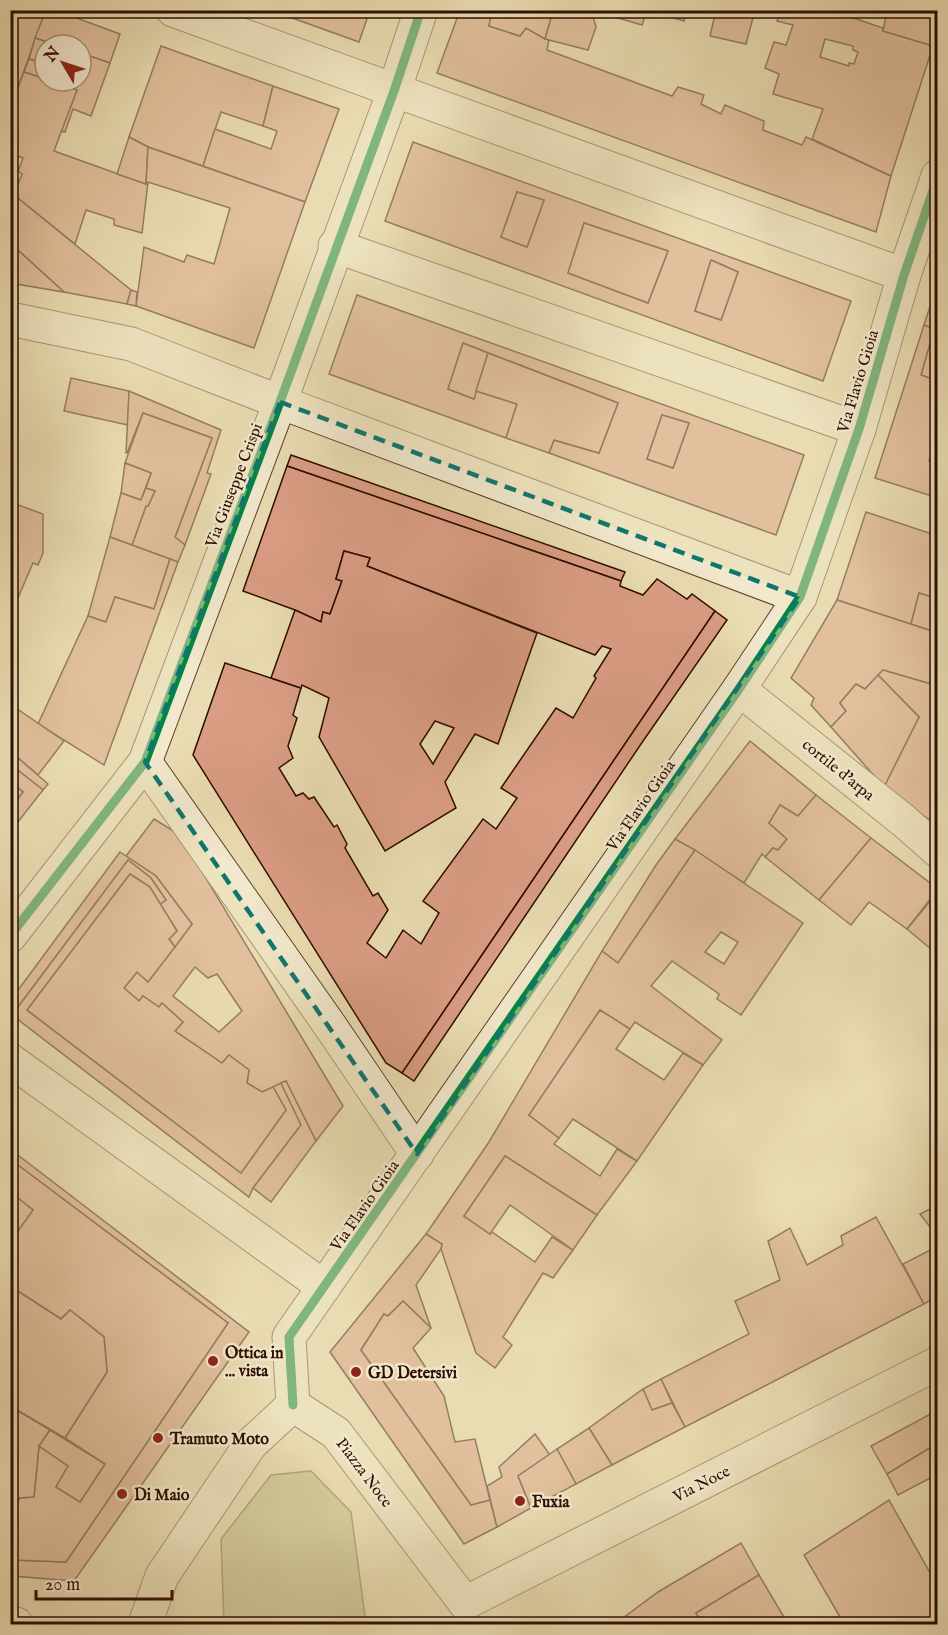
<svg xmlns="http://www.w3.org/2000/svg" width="948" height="1635" viewBox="0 0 948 1635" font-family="'IM FELL English',serif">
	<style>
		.green { fill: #bebe87; stroke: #756644; stroke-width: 1.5 }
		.building { fill: #da9d84; stroke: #2c0d00; stroke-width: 1.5; fill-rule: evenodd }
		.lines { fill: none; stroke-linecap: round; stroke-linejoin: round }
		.minor-casing { stroke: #5c412c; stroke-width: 35 }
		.minor { stroke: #f1e8cd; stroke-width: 33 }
		.cycleway-casing { stroke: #f1e8cd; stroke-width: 13 }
		.cycleway { stroke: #00873e; stroke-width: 9 }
		.marked { fill: none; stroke: #0f766e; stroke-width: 4.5; stroke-dasharray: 12 8; stroke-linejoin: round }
		.poi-dot { fill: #8f2418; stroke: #f1e8cd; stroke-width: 2 }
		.labels { text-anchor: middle; stroke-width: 5; stroke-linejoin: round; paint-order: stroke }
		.street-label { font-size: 16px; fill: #2c0d00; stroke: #f1e8cd }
		.poi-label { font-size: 16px; font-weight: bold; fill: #2c0d00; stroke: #f1e8cd; text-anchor: start }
	</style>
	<rect width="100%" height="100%" fill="#eadcb2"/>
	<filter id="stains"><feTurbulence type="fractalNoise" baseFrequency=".00333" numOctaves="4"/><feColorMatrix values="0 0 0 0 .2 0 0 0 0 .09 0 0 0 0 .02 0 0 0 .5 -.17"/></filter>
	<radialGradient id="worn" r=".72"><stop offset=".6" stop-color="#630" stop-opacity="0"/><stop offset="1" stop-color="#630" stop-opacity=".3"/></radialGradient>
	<polygon class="green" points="311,1471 351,1512 366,1624 224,1624 221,1539 271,1475"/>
	<g class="building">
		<polygon points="10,10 46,10 10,109"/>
		<polygon points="46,10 55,10 120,34 110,63 81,53 81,45 56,45 35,38"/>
		<polygon points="286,10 370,10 359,42 284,15"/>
		<polygon points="460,10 480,10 491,15 489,26 520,36 526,28 549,40 547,50 672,96 678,87 704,95 701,104 721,114 725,105 764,121 763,130 802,145 806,137 891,176 876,232 437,73"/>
		<polygon points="480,10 543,10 552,15 545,39 526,28 520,36 489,26 491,15"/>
		<polygon points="543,10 591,10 596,27 588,50 545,39 552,15"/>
		<polygon points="612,10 647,10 642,25 611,16"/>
		<polygon points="647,10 687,10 684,21"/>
		<polygon points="716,10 755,10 746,44 710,36"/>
		<path d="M781,10H830L883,28V31L933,46L891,176L812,139L823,109L773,94L779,74L765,68L774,42L786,45L793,25L777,21ZM825,39L853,46V50L858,52L854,64L849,63V66L820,57Z"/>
		<polygon points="887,10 938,10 938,33 933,46 883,31"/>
		<polygon points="35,38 56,45 45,45 45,64 29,59"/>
		<polygon points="161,46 273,86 263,126 221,112 203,166 148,147 129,137"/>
		<polygon points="81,53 110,63 91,116 73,109 65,132 61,131 77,90 50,81 81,81"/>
		<polygon points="29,59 45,64 45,79 24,72"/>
		<polygon points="24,72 45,79 45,81 50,81 77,90 54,151 146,184 148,182 142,233 114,225 114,219 86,210 75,244 14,195 22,174 18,171 23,158 10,153 10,109"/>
		<polygon points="273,86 339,109 305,202 203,166 215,129 271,149 277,131 263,126"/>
		<polygon points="129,137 148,147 146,184 117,174"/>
		<path d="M413,142L851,301L823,381L385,221ZM517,192L544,200L527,247L501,237ZM584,223L668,251L648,303L568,273ZM711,260L738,272L721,320L695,311Z"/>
		<polygon points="148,147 305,202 254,348 136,306 144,247 184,262 187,255 214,264 230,208 148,182 146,184"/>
		<polygon points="517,192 544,200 527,247 501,237"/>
		<polygon points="19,199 131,290 127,304 64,292 10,243 10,208"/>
		<polygon points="584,223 668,251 648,303 568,273"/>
		<polygon points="10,243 64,292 10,283"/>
		<polygon points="711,260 738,272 721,320 695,311"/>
		<polygon points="937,285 938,285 938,381 921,375 934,329 924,325"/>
		<polygon points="131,290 137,292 136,306 127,304"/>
		<path d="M357,295L804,455L776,535L549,453L554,440L599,453L618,403L463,343L448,389L474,399L476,391L517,404L506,438L329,374ZM662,415L689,423L673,468L647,459Z"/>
		<polygon points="924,325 934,329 921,375 938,381 938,434 929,461 938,463 938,498 875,478"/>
		<polygon points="463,343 488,353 474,399 448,389"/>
		<polygon points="488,353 618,403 599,453 554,440 549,453 506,438 517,404 476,391"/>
		<polygon points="71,378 129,391 128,425 64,411"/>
		<polygon points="129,391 221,430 207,473 211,474 185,545 175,537 212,438 143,413 127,453 126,453"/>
		<polygon points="143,413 212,438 175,537 185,545 178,562 132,545 146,506 148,506 155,491 146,488 151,473 125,463"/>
		<polygon points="662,415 689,423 673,468 647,459"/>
		<polygon points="291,455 625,572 621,581 287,466"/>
		<polygon points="125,463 151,473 141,500 121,493"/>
		<polygon points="287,466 621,581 620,586 643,595 657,579 687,599 692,594 715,611 402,1073 386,1063 193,755 225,663 301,688 293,715 297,718 288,746 293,758 279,768 296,796 303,793 309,799 314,797 334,827 337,825 347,844 345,848 373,896 378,893 388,910 367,943 386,958 403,930 421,944 439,913 423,901 483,819 496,829 517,798 501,788 556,708 573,718 596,678 594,676 611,649 602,646 595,655 367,566 370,558 344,551 336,579 342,581 330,614 323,612 321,622 295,610 243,591"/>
		<polygon points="146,488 155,491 148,506 146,506 132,545 110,537 121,493 141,500"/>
		<polygon points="10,502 43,514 43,553 38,565 33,563 14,607 10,606"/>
		<polygon points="866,512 938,536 938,599 919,593 911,624 837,600"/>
		<polygon points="110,537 170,559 154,609 115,597 106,622 88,616"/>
		<path d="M344,551L370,558L367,566L537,633L498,744L475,734L445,782L456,808L385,851L319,737L329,698L302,685L301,688L271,678L295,610L321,622L323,612L330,614L342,581L336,579ZM435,721L454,728L433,764L420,744Z"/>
		<polygon points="170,559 178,562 104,765 38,724 88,616 106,622 115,597 154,609"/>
		<polygon points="919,593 938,599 938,633 911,624"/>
		<polygon points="837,600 938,633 938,672 931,684 883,670 865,689 856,684 840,703 846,711 831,727 811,705 814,698 791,678"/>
		<polygon points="715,611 727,620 641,744 414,1081 402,1073"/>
		<polygon points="883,670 931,684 938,672 938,810 931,821 884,787 919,717 878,675"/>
		<polygon points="878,675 919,717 884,787 831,727 846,711 840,703 856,684 865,689"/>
		<polygon points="10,704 64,741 38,775 10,751"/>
		<polygon points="750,741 816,795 798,816 780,805 769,823 787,839 778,850 773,848 765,857 762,854 744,883 675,839"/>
		<polygon points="10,751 48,784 43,790 10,764"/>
		<polygon points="10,764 43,790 10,832 10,809 23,792 10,782"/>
		<polygon points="10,782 23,792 10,809"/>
		<polygon points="816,795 871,838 819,900 765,857 773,848 778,850 787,839 769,823 780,805 798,816"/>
		<path d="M154,819L180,835L343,1106L316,1141L286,1081L262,1092L247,1083L249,1070L229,1055L222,1063L175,1031L183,1022L162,1003L159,1007L143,996L139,1001L124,988L137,972L148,982L192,924L156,876L126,856ZM195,967L208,978L217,974L242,1011L219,1032L173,996Z"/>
		<polygon points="871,838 938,889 907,929 869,902 851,925 819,900"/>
		<polygon points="675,839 695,850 618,963 602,951 656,865"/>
		<path d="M695,850L803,923L741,1015L717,999L719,994L672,961L651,986L722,1040L703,1065L635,1022L630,1029L600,1010L529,1115L559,1138L554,1144L600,1176L617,1149L637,1161L597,1215L505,1156L464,1216L490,1234L492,1232L535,1262L552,1237L573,1250L553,1278L543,1273L503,1337L512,1345L495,1368L476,1353L441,1249L442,1244L426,1234L489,1142L602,951L618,963ZM721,932L738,942L724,964L705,952Z"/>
		<polygon points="120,852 156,876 192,924 175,947 169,939 177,931 160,904 166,900 151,878 128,860 15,1011 10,1006 10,1001"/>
		<polygon points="128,860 151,878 166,900 160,904 150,887 130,874 27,1010 241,1173 286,1110 273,1087 281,1083 301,1125 253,1188 249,1197 12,1015"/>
		<polygon points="130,874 150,887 177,931 169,939 175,947 148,982 137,972 124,988 139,1001 143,996 159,1007 162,1003 183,1022 175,1031 222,1063 229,1055 249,1070 247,1083 262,1092 273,1087 286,1110 241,1173 27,1010"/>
		<polygon points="938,892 938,955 907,929"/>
		<polygon points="600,1010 630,1029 616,1049 664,1080 683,1053 703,1065 637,1161 573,1119 559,1138 529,1115"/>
		<polygon points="286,1081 316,1141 271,1202 253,1188 301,1125 281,1083"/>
		<polygon points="10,1149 249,1332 74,1581 12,1576 13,1560 66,1562 228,1323 10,1159"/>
		<polygon points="505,1156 597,1215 573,1250 510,1205 490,1234 464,1216"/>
		<polygon points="10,1159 228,1323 66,1562 13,1560 14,1507 17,1507 19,1498 34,1497 39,1446 68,1466 56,1487 80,1502 105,1464 65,1438 107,1372 104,1337 70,1310 61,1319 10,1286 10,1242 33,1210 10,1192"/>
		<polygon points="10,1192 33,1210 10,1242"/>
		<polygon points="938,1205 938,1237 920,1214"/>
		<polygon points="876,1217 924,1304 685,1427 661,1379 749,1334 735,1301 780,1280 768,1241 790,1228 807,1265 843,1245 841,1236"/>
		<polygon points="426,1234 442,1244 441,1249 416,1285 431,1328 403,1301 388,1316 384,1314 361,1350 471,1505 490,1500 497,1527 464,1544 330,1352"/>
		<polygon points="938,1246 938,1296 924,1304 903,1264"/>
		<polygon points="10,1286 61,1319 70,1310 104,1337 107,1372 65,1438 10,1406"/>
		<polygon points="403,1301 431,1328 413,1348 444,1396 455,1442 475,1439 490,1500 471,1505 361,1350 384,1314 388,1316"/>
		<polygon points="661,1379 672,1403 652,1410 643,1389"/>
		<polygon points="643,1389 652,1410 672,1403 685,1427 612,1465 589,1428"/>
		<polygon points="10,1406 50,1430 39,1446 34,1497 19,1498 17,1507 14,1507 14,1511 10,1511"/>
		<polygon points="938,1410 938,1443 887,1474 871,1446"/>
		<polygon points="589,1428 612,1465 576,1484 557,1449"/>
		<polygon points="50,1430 105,1464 80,1502 56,1487 68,1466 39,1446"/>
		<polygon points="535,1434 550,1455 518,1476 531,1508 497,1527 487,1486 502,1477 499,1467"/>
		<polygon points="938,1443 938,1474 898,1495 887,1474"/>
		<polygon points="557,1449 576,1484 531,1508 518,1476"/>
		<polygon points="889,1500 938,1587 938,1624 844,1624 804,1555"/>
		<polygon points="10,1511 14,1511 12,1576 10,1576"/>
		<polygon points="741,1543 759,1575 696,1613 703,1624 615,1624 658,1592"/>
		<polygon points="759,1575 788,1624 728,1624 726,1621 720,1624 703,1624 696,1613"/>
	</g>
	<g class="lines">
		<defs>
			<g id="minor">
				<polyline points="173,10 904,275"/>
				<polyline points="335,246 859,429"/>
				<polyline points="10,319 131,344 280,402 800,597"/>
				<polyline points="739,689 904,821 938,851"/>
				<polyline points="145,762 331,1027 417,1154"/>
				<polyline points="10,936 145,762 280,402 394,91 421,10"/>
				<polyline points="10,1060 324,1287"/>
				<polyline points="293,1405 289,1337 739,689 800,597 859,429 904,275 938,176"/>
				<polyline points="293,1405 336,1433 465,1603"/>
				<polyline points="465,1603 938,1363"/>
				<polyline points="10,1624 16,1624"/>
				<polyline points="145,1624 162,1576 250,1445 293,1405"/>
			</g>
		</defs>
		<use href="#minor" class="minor-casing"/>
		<use href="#minor" class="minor"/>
		<defs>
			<g id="cycleway">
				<polyline points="10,936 145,762 280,402 394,91 421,10"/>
				<polyline points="293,1405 289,1337 739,689 800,597 859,429 904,275 938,176"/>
			</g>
		</defs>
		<use href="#cycleway" class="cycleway-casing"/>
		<use href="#cycleway" class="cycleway"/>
	</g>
	<path d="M0 0H948V1635H0ZM280,402L800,597L417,1154L145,762Z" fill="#eadcb2" fill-opacity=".55" fill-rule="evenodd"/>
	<path class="marked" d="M280,402L800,597L417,1154L145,762Z"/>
	<g class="poi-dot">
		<circle cx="213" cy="1361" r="6"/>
		<circle cx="356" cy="1372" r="6"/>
		<circle cx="158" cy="1438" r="6"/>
		<circle cx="122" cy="1494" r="6"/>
		<circle cx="520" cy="1501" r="6"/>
	</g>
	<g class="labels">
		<g class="street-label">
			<text transform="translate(857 381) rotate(-73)" y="6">Via Flavio Gioia</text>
			<text transform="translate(233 485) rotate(-69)" y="6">Via Giuseppe Crispi</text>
			<text transform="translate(839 769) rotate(39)" y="6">cortile d'arpa</text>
			<text transform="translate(640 805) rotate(-55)" y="6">Via Flavio Gioia</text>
			<text transform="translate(364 1205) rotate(-55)" y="6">Via Flavio Gioia</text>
			<text transform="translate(365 1472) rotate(53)" y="6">Piazza Noce</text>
			<text transform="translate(701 1483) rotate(-27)" y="6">Via Noce</text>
		</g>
		<g class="poi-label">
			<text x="225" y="1358">Ottica in<tspan x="225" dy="18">... vista</tspan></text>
			<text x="368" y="1378">GD Detersivi</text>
			<text x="170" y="1444">Tramuto Moto</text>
			<text x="134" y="1500">Di Maio</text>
			<text x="532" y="1507">Fuxia</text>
		</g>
	</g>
	<rect width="948" height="1635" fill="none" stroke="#eadcb2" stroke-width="36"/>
	<rect x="12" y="12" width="924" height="1611" fill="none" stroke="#2c0d00" stroke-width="3"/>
	<rect x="18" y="18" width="912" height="1599" fill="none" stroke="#2c0d00" stroke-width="1.5"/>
	<g transform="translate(63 63) rotate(309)"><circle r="28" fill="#f1e8cd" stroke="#a2907b" stroke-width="1.5"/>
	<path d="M0-4.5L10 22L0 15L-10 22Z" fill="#8f2418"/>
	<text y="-9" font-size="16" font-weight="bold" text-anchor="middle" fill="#2c0d00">N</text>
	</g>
	<path d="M36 1590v9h136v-9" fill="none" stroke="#2c0d00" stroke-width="3"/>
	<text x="45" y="1590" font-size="18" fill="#2c0d00" stroke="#f1e8cd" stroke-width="4.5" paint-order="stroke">20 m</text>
	<rect width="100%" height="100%" filter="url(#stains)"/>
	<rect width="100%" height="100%" fill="url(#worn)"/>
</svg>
